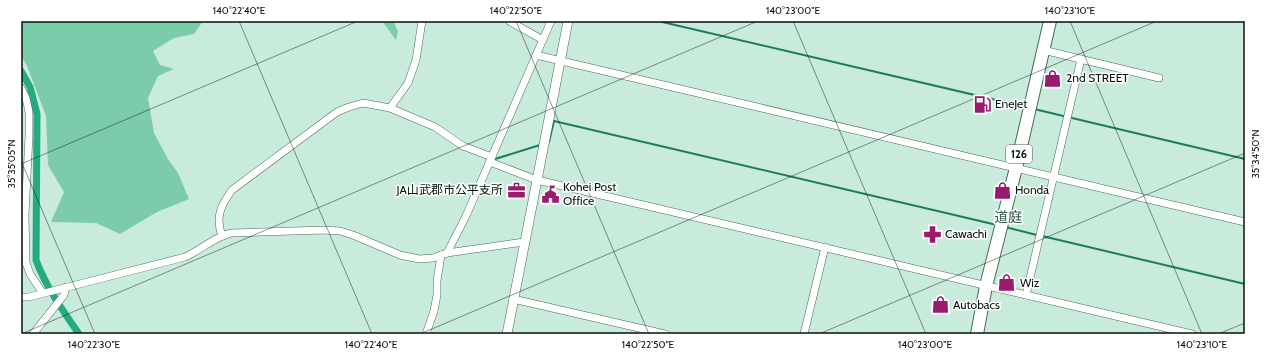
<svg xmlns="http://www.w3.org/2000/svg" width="1266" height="355" viewBox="0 0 1266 355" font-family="Cabin,'Noto Sans JP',sans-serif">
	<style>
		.green { fill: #7cccac }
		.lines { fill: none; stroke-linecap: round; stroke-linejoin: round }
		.stream { stroke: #1c7d5e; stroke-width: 2 }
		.canal { stroke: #25ab81; stroke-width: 7 }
		.minor-casing { stroke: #49695b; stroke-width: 8 }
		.tertiary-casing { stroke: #49695b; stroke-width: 10 }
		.trunk-casing { stroke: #49695b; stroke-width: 14 }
		.minor { stroke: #fff; stroke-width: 7 }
		.tertiary { stroke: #fff; stroke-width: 9 }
		.trunk { stroke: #fff; stroke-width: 12 }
		.ticks { fill: none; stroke: #06130d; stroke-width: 1; stroke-opacity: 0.45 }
		.labels { text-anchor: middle; stroke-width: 3; stroke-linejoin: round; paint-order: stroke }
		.shield { fill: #fff; stroke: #515a56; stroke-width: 1 }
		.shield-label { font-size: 11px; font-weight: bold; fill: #06130d }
		.poi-label { font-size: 12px; fill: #06130d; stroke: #fff; text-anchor: start }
		.quarter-label { font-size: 14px; fill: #38584a; stroke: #fff }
		.neatline { fill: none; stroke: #06130d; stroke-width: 1.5 }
		.ticks-label { font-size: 10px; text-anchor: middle; fill: #06130d }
	</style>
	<rect width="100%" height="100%" fill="#c8ebdb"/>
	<g class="green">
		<polygon points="21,21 203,21 194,34 174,38 153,51 160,65 174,69 158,76 148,98 154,133 168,159 178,173 189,199 157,212 120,234 96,223 51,222 64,192 48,165 46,116 27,66 21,56"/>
		<polygon points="382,21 393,21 398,31 396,40"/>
	</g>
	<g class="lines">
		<g class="stream">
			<polyline points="658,21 1026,107"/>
			<polyline points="1034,109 1245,159"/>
			<polyline points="548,142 549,142 554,121 997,225"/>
			<polyline points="495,159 540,145"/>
			<polyline points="1005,227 1037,235"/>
			<polyline points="1042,236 1245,284"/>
		</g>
		<path class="canal" d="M21,71L30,87L37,114L36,260C46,287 63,311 79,334"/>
		<defs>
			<g id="minor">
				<polyline points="509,21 543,40"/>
				<polyline points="1043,50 1159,78"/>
				<polyline points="536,55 1245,222"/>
				<polyline points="21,88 26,98 29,112 29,136 25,214 26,263 30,274 42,292"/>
				<polyline points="390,108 408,83 416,60 422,21"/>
				<polyline points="490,162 537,180 1192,334"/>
				<path d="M222,236C215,217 221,205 232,190L337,112L349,107L363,103L390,108L435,127L463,146L492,157"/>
				<polyline points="447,253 466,216 551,21"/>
				<polyline points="1026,295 1081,59"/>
				<path d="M21,297H29L185,257C201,250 214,237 231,233L324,230L340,231L353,235L400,255L419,259L433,258L447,253L524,242"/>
				<polyline points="513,299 665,334"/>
				<polyline points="33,334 64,295 66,287"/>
				<polyline points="426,334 434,311 437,295 437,281 441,255"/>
				<polyline points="804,334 825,247"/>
			</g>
			<polyline id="tertiary" points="507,334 568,21"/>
			<polyline id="trunk" points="977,334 986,286 1016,168 1050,21"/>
		</defs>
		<use href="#minor" class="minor-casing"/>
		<use href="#tertiary" class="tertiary-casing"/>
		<use href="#trunk" class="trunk-casing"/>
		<use href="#minor" class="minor"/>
		<use href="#tertiary" class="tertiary"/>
		<use href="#trunk" class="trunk"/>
	</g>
	<path class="ticks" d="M239,21L372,334M516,21L649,334M793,21L926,334M1070,21L1202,334M21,161L95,334M21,164L358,21M21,334L758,21M420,334L1157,21M819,334L1245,153M1218,334L1245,323"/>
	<defs>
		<symbol id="shop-bare" viewBox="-9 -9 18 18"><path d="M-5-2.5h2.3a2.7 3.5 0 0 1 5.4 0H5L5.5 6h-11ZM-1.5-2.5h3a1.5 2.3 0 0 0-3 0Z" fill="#9a1a6f" stroke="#fff" stroke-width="2.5" paint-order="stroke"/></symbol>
		<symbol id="fuel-bare" viewBox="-9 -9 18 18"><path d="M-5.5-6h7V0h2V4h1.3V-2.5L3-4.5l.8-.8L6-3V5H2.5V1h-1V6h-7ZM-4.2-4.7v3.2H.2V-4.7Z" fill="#9a1a6f" stroke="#fff" stroke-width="2.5" paint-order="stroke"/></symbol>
		<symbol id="office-bare" viewBox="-9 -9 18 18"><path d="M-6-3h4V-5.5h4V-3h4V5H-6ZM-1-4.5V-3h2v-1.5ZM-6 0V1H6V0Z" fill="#9a1a6f" stroke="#fff" stroke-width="2.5" paint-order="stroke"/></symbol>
		<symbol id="civic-bare" viewBox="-9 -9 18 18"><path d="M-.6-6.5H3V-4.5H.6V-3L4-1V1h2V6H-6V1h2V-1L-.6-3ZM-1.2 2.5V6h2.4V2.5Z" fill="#9a1a6f" stroke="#fff" stroke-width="2.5" paint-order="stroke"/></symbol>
		<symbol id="pharmacy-bare" viewBox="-9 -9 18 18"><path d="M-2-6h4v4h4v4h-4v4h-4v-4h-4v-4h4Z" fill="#9a1a6f" stroke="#fff" stroke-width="2.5" paint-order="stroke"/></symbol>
	</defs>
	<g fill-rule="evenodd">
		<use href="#shop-bare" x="1040" y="66" width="25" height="25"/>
		<use href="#fuel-bare" x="970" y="92" width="25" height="25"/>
		<use href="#office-bare" x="504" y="178" width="25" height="25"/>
		<use href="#shop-bare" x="990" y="178" width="25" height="25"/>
		<use href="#civic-bare" x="538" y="182" width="25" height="25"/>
		<use href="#pharmacy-bare" x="920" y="222" width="25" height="25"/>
		<use href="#shop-bare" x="994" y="270" width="25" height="25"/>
		<use href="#shop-bare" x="928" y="292" width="25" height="25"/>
	</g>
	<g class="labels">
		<rect class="shield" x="1006" y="145" width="26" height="18" rx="3"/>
		<g class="shield-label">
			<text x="1019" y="158">126</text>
		</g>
		<g class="poi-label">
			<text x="1066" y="82">2nd STREET</text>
			<text x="995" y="108">EneJet</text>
			<text x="563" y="191">Kohei Post<tspan x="563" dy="14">Office</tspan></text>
			<text x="503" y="194" text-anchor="end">JA山武郡市公平支所</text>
			<text x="1015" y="194">Honda</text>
			<text x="945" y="238">Cawachi</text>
			<text x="1020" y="287">Wiz</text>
			<text x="953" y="309">Autobacs</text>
		</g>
		<g class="quarter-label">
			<text x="1008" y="222">道庭</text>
		</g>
	</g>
	<rect width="1266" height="355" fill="none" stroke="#ffffff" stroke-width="44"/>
	<rect x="22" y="22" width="1222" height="311" class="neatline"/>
	<g class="ticks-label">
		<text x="239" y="14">140°22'40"E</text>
		<text x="516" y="14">140°22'50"E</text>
		<text x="793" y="14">140°23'00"E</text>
		<text x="1070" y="14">140°23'10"E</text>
		<text transform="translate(1255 154) rotate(-90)" y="4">35°34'50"N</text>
		<text transform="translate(11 164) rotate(-90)" y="4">35°35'05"N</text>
		<text x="94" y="348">140°22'30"E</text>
		<text x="371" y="348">140°22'40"E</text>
		<text x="648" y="348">140°22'50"E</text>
		<text x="925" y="348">140°23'00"E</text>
		<text x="1202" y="348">140°23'10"E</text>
	</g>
</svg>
